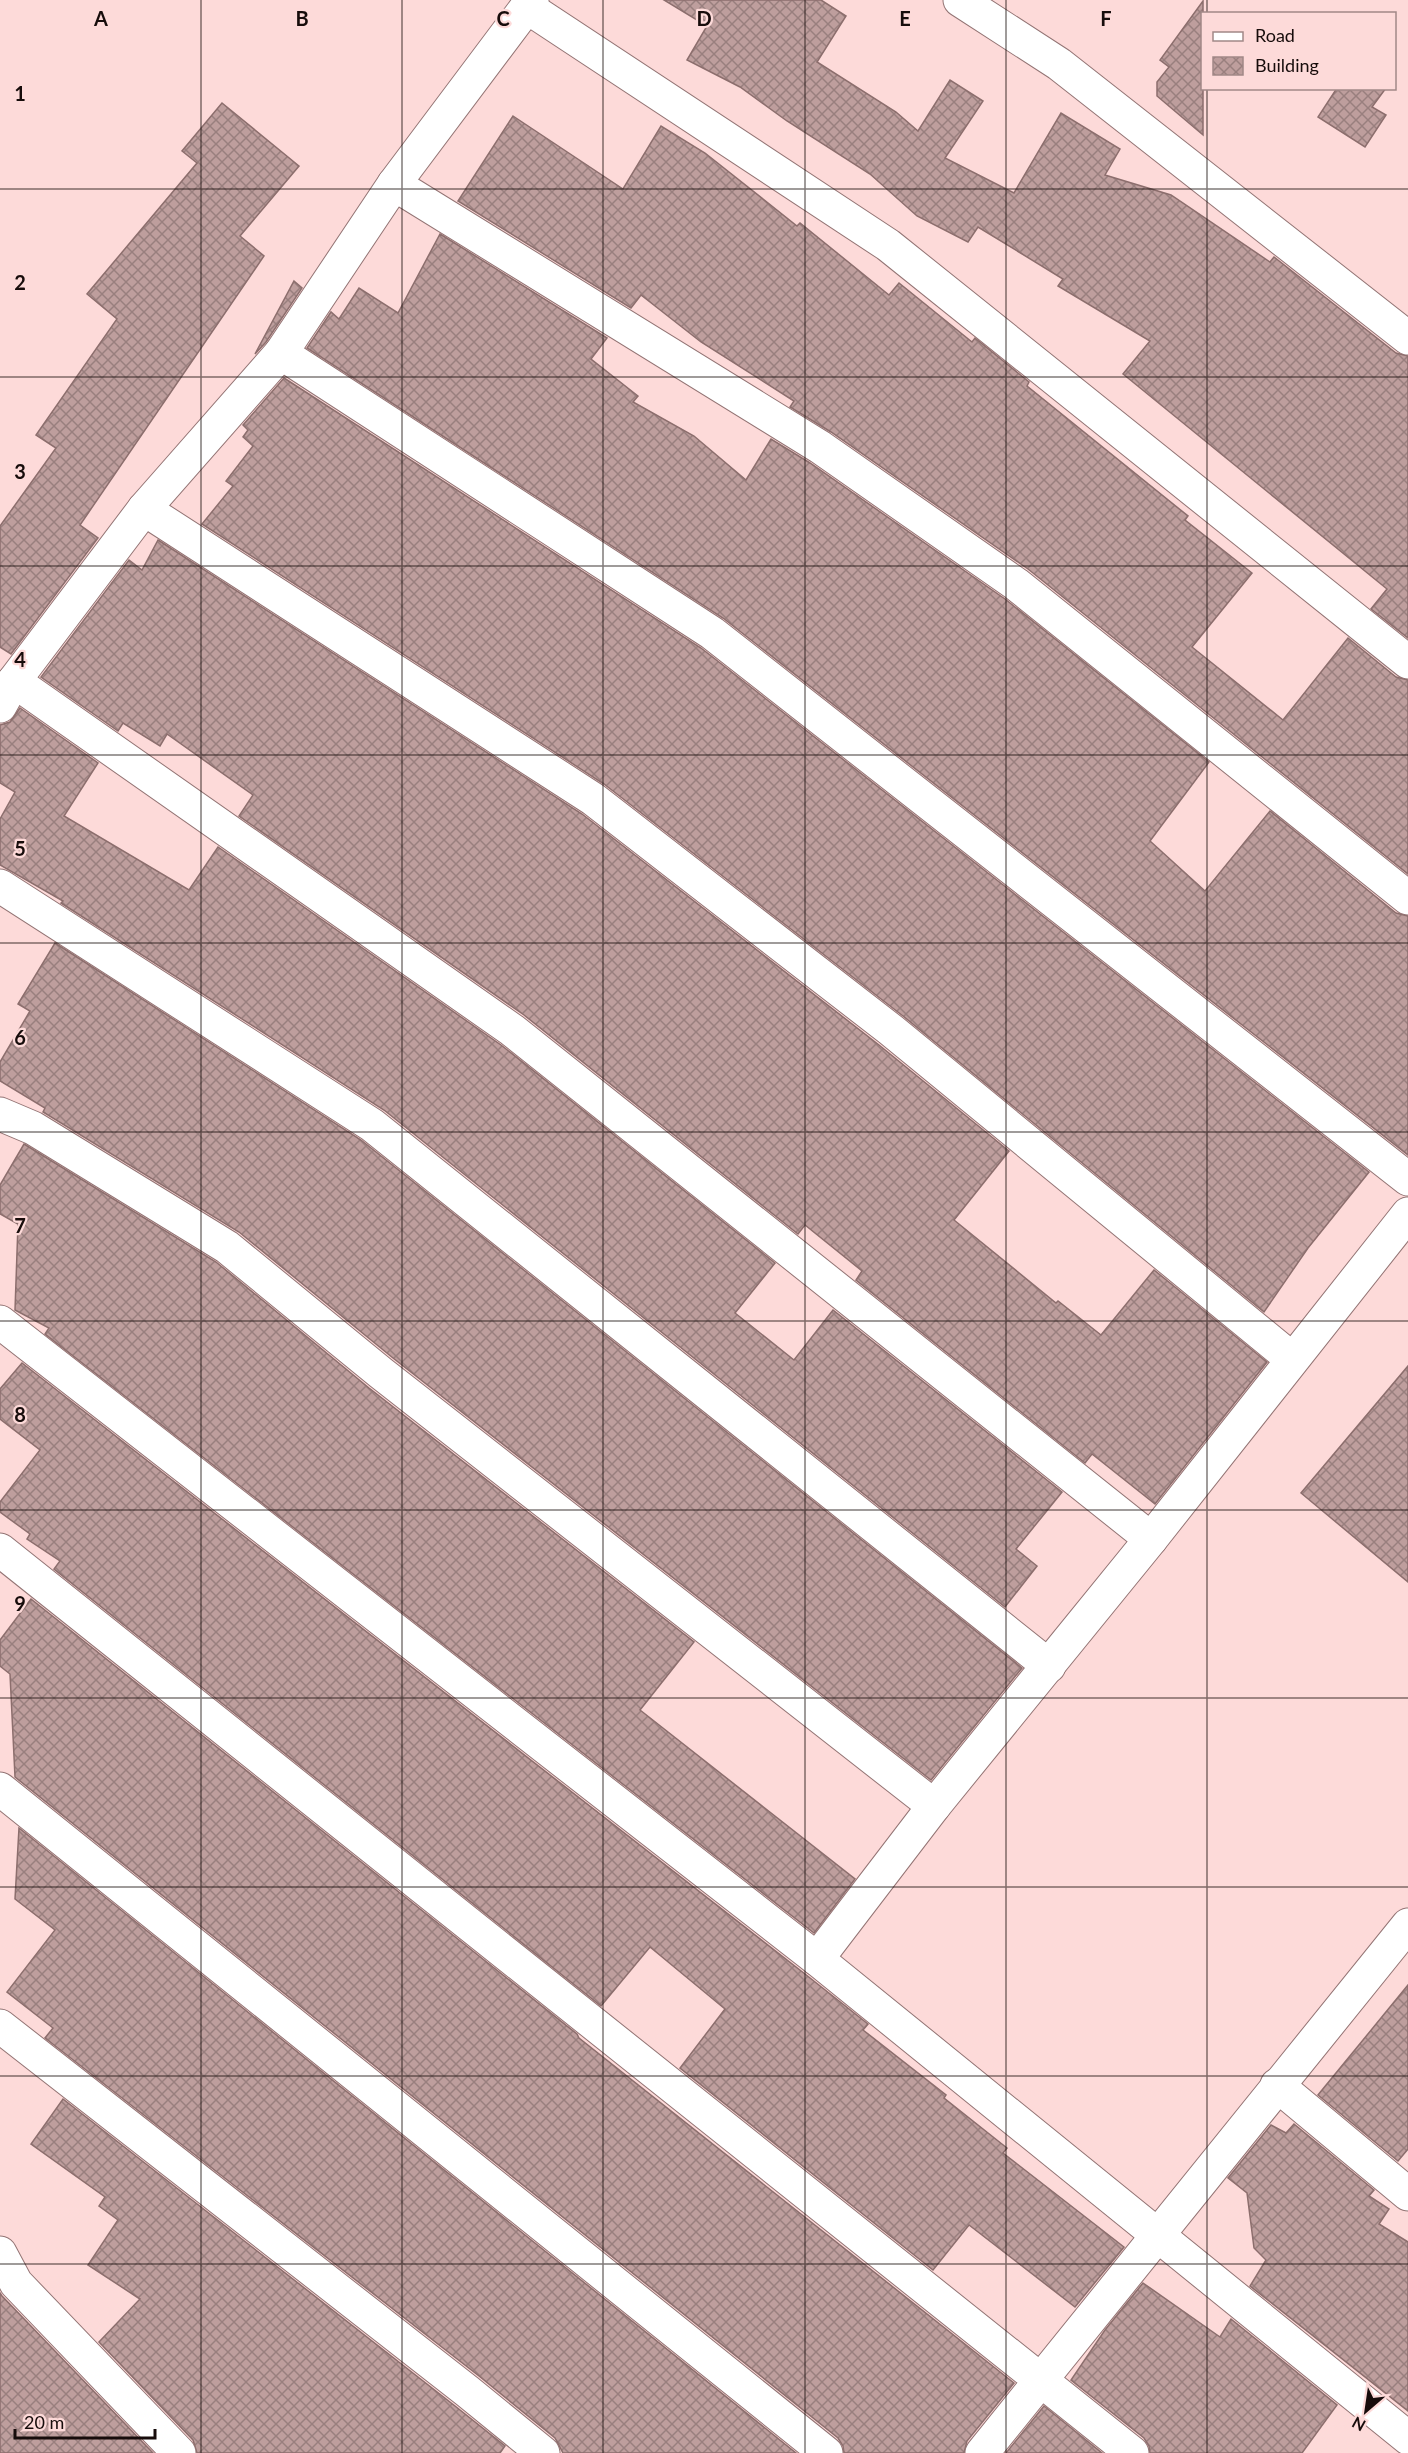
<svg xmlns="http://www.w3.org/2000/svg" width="1408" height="2453" viewBox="0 0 1408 2453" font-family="Lato,sans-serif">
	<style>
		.building { fill: url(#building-cross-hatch); stroke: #8c6e6d; stroke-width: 1.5 }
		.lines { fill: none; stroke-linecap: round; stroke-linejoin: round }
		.minor-casing { stroke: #937474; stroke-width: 35 }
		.minor { stroke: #fff; stroke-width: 33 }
		.grid { fill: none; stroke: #170c0b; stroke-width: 1.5; stroke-opacity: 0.55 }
		.grid-label { font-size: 20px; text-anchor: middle; font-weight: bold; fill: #170c0b; stroke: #fddad9; stroke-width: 4.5; stroke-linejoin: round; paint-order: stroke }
	</style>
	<defs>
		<pattern id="building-cross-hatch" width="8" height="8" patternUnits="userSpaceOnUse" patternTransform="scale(1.5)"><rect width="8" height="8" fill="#be9e9d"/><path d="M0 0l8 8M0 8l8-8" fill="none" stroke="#997f7e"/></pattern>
	</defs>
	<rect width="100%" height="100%" fill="#fddad9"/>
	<g class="building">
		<polygon points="664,0 821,0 846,16 817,62 896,112 918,131 950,80 983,101 945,158 1014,193 1061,113 1120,149 1105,175 1171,195 1270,262 1274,257 1396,353 1408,356 1408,638 1371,609 1387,589 1123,374 1150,341 1058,286 1063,279 978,227 968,242 917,216 870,174 787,121 740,87 687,60 707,26"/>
		<polygon points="1203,1 1203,135 1157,96 1157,82 1169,67 1160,60"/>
		<polygon points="1337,88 1386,88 1372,107 1386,115 1365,147 1318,117"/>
		<polygon points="222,103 299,166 240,236 264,256 80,525 98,538 11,654 0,647 0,526 56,448 36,435 117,319 87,294 197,163 182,151"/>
		<polygon points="513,116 623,189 661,126 705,153 797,226 800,223 889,295 899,283 972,342 975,338 1029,382 1027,386 1188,516 1185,520 1252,573 1192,647 1283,720 1348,638 1396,677 1408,680 1408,874 1028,569 831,432 790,407 794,401 701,342 641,295 631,308 458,201"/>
		<polygon points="440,234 607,338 591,359 638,396 633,402 694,436 746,480 771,439 810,463 1005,599 1209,762 1150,841 1205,891 1270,811 1396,913 1408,916 1408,1155 723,618 307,348 331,312 339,319 359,288 398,313"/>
		<polygon points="294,281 302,288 266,342 255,354"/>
		<polygon points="284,378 701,648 1369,1172 1308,1248 1264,1312 903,1016 604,784 202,524 233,486 226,481 253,446 243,437 248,430 243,425"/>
		<polygon points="158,540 582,814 879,1045 1009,1151 954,1220 1056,1303 1058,1301 1101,1335 1154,1270 1267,1362 1155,1504 1092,1454 1085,1463 856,1280 862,1271 805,1225 798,1234 524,1015 239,816 253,795 167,734 160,746 123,723 118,731 41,677 129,560 142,570"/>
		<polygon points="20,708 98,763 64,816 189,890 218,847 501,1045 775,1263 735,1313 794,1360 833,1310 1062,1492 1016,1549 1037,1566 1005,1607 384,1110 61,903 63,901 0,865 0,819 15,792 0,783 0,725 10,722"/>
		<polygon points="55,943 361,1140 1022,1668 931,1780 393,1358 239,1232 43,1112 45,1108 0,1081 0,1062 30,1011 18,1004"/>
		<polygon points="24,1144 216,1262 369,1388 694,1642 640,1710 855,1879 814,1933 45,1334 49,1328 15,1310 18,1224 0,1214 0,1185"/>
		<polygon points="22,1363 805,1974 868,2024 863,2030 946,2095 944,2098 1007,2148 1003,2153 1124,2247 1075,2307 969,2225 933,2270 680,2068 725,2009 650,1947 601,2006 54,1569 60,1561 27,1539 30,1534 0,1512 0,1502 40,1450 0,1419 0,1389"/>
		<polygon points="1408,1366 1408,1582 1301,1493"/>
		<polygon points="31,1599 577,2034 579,2038 1014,2383 967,2441 964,2453 844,2453 843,2446 838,2438 15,1777 10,1674 0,1666 0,1640"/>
		<polygon points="19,1828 796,2453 563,2453 555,2438 479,2376 45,2038 53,2028 7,1992 55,1930 15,1899"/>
		<polygon points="1408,1985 1408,2149 1398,2161 1318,2095"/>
		<polygon points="63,2099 455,2406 505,2446 500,2453 197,2453 193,2440 99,2342 140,2299 88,2265 118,2220 99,2206 105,2197 31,2144"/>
		<polygon points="1294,2124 1374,2190 1369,2196 1389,2209 1379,2224 1408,2242 1408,2411 1250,2286 1266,2260 1254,2248 1247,2193 1228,2178 1271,2125 1286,2133"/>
		<polygon points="1143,2283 1220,2337 1231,2319 1337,2405 1302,2453 1150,2453 1149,2446 1144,2438 1071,2380 1105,2330"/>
		<polygon points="0,2293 2,2296 153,2453 0,2453"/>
		<polygon points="1044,2406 1102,2453 1006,2453"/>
	</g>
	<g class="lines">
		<defs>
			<g id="minor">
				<polyline points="960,0 1059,64 1408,338"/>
				<polyline points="527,7 888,245 1408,662"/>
				<polyline points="394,184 820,447 1016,584 1408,898"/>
				<polyline points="281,353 712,633 1408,1179"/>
				<polyline points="144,509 593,799 891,1030 1292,1359"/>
				<polyline points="14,681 512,1030 1151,1539"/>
				<polyline points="0,706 14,681 144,509 281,353 394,184 532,0"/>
				<polyline points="0,886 372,1125 1049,1666"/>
				<polyline points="0,1114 33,1128 227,1247 381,1373 934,1806"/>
				<polyline points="0,1322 817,1959 1408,2438"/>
				<polyline points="0,1550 1132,2453"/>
				<polyline points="0,1789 826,2453"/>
				<polyline points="817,1959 934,1806 1151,1539 1408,1214"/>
				<polyline points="0,2026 467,2391 543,2453"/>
				<polyline points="1277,2085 1408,2194"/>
				<polyline points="0,2253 16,2283 179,2453"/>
				<polyline points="982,2453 1408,1925"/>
			</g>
		</defs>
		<use href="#minor" class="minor-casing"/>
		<use href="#minor" class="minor"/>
	</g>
	<path class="grid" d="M201,0V2453M402,0V2453M603,0V2453M805,0V2453M1006,0V2453M1207,0V14M1207,88V2453M0,189H1408M0,377H1408M0,566H1408M0,755H1408M0,943H1408M0,1132H1408M0,1321H1408M0,1510H1408M0,1698H1408M0,1887H1408M0,2076H1408M0,2264H1408"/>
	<g class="grid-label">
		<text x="101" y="26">A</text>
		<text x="302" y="26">B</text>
		<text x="503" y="26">C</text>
		<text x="704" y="26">D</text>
		<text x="905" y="26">E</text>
		<text x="1106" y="26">F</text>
		<text x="20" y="101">1</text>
		<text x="20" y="290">2</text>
		<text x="20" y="479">3</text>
		<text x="20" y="667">4</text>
		<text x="20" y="856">5</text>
		<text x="20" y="1045">6</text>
		<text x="20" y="1233">7</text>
		<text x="20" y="1422">8</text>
		<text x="20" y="1611">9</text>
	</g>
	<rect x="1201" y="12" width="195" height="78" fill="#fddad9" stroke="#a18887" stroke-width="1.5"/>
	<rect x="1213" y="32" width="30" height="9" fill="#ffffff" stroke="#a18887" stroke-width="1.5"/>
	<text x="1255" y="42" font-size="18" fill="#170c0b">Road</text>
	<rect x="1213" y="57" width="30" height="18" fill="url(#building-cross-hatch)" stroke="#a18887" stroke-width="1.5"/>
	<text x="1255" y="72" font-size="18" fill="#170c0b">Building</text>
	<g transform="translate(1366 2411) rotate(209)" stroke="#fddad9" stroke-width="4.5" paint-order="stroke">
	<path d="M0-4.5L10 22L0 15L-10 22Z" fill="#170c0b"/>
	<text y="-9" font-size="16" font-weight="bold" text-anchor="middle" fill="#170c0b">N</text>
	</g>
	<path d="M15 2429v9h140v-9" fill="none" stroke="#170c0b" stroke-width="3"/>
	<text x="24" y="2429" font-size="18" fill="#170c0b" stroke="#fddad9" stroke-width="4.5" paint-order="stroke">20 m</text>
</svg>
